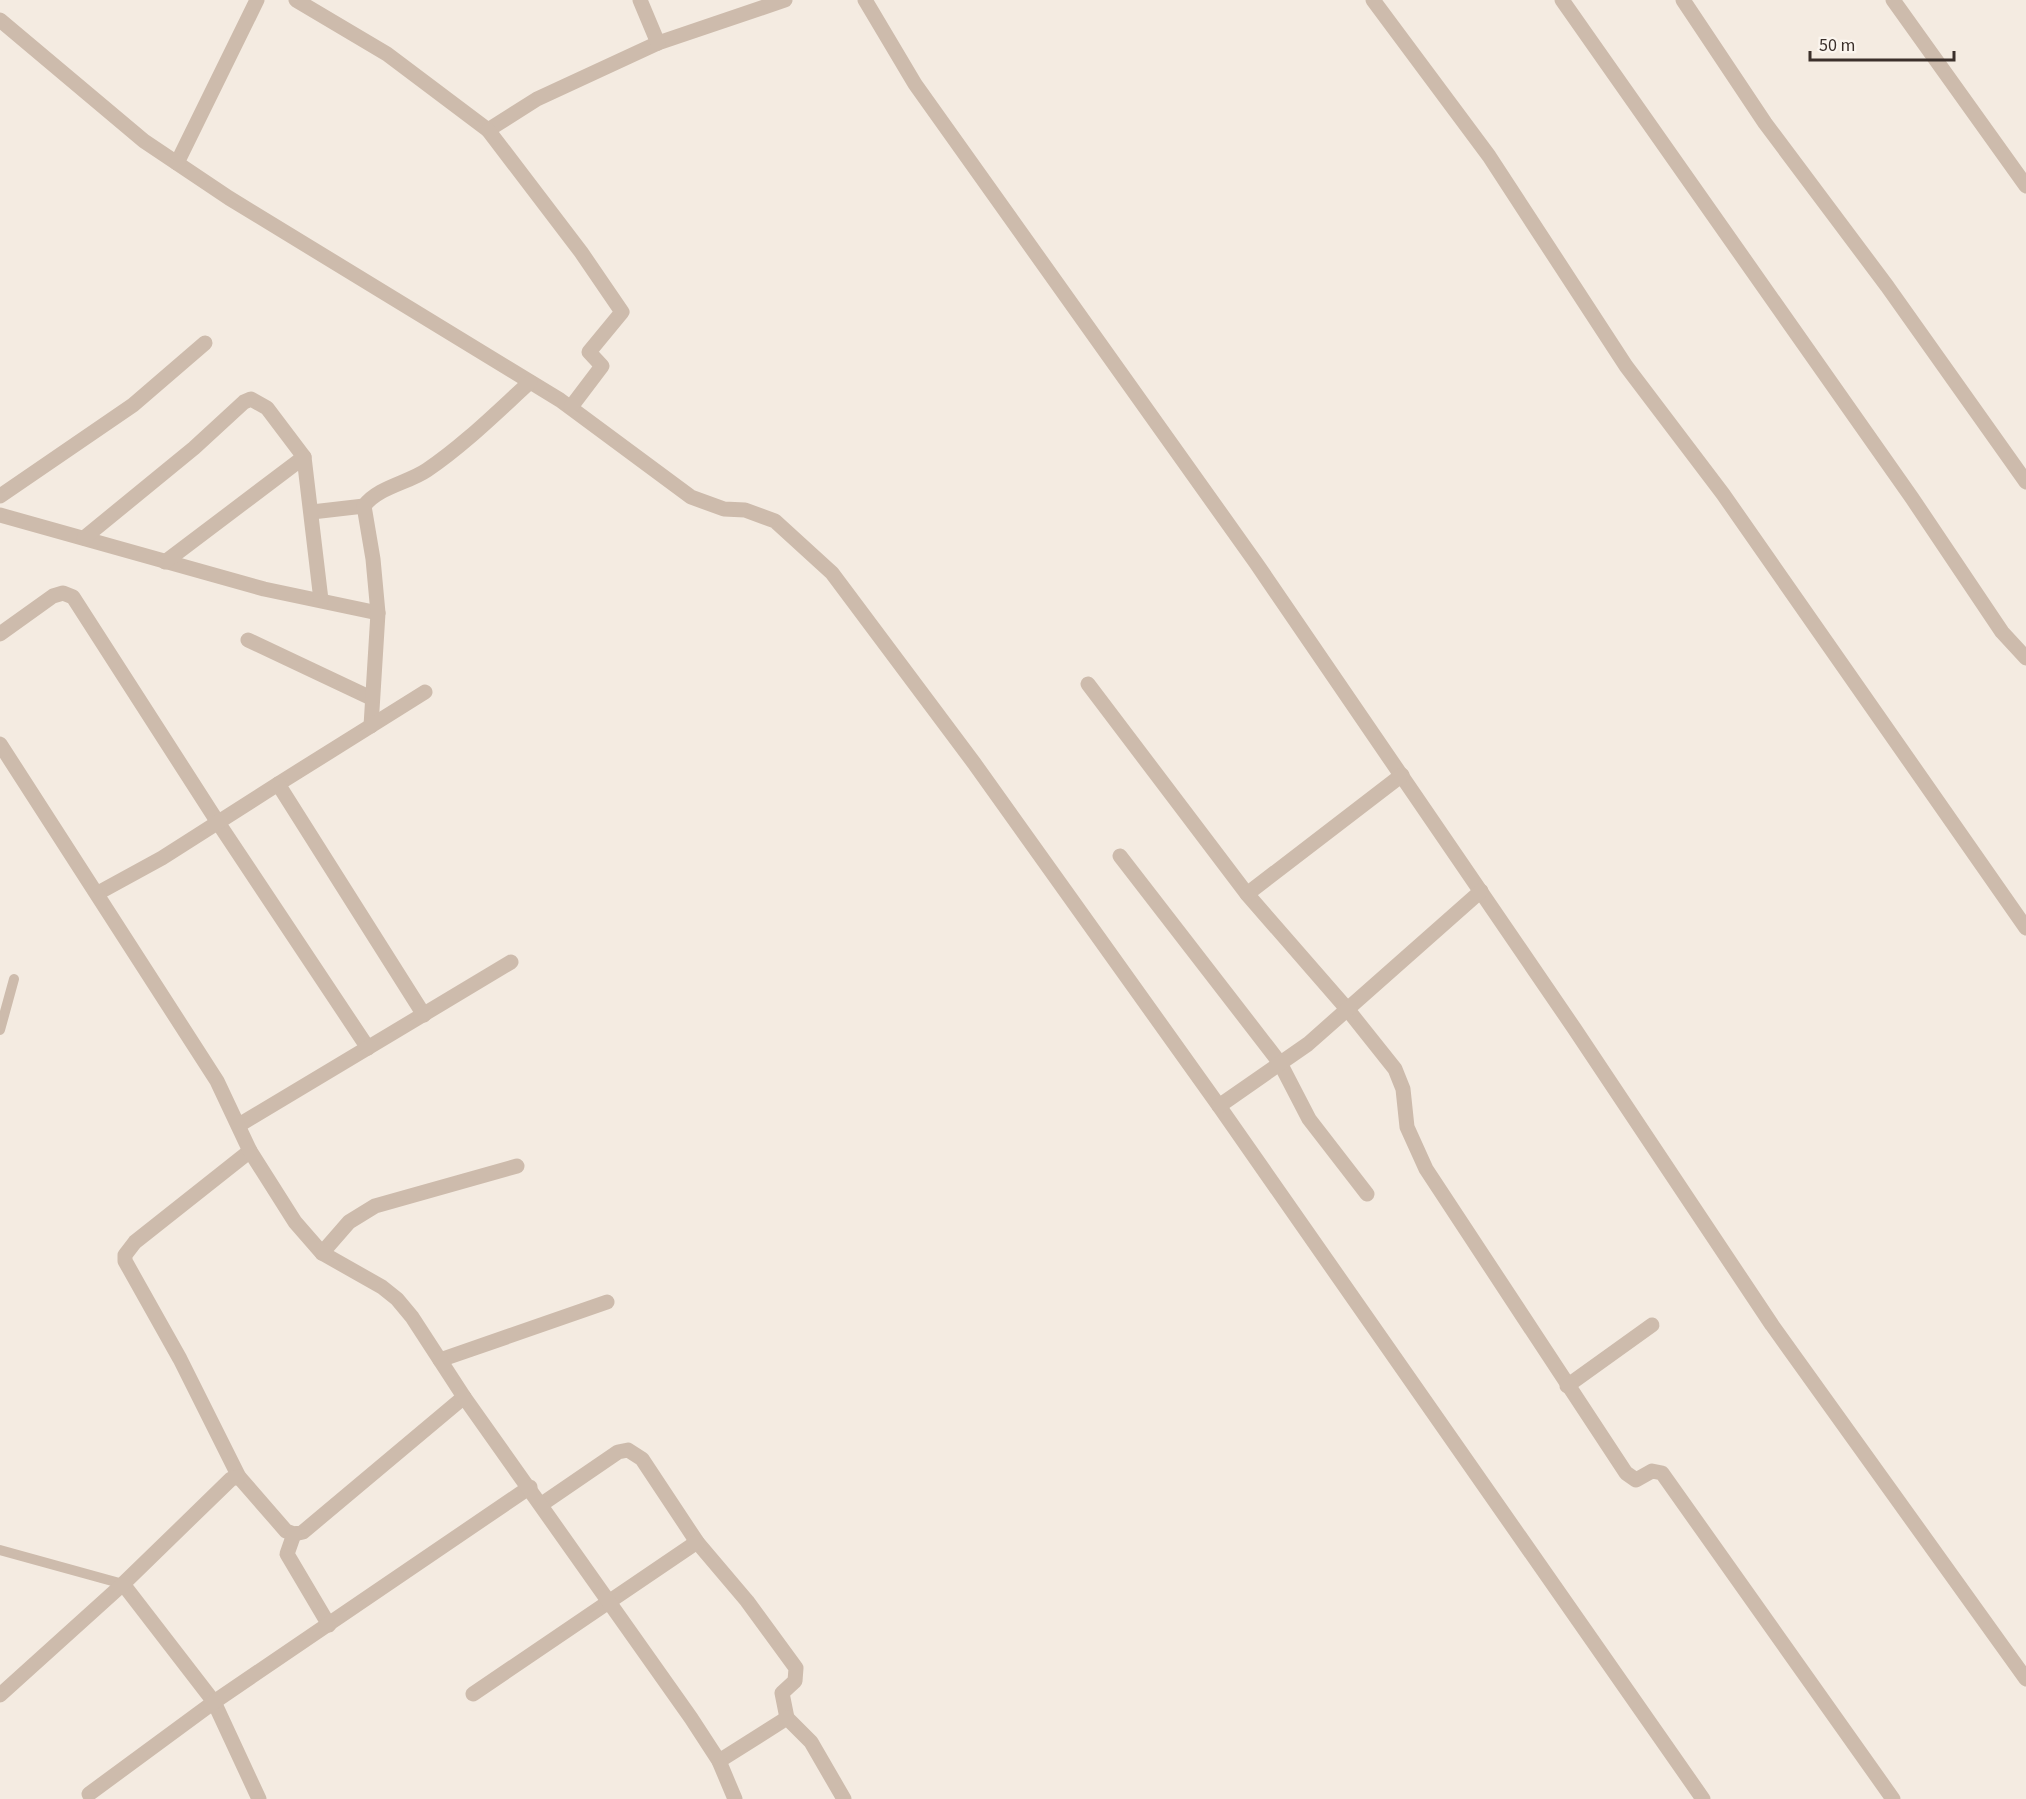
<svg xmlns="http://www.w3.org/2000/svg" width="2026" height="1799" viewBox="0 0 2026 1799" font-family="'Source Sans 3',sans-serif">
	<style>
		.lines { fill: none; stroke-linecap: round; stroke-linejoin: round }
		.service { stroke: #cdbbac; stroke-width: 10 }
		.minor { stroke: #cdbbac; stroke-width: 15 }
		.tertiary { stroke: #cdbbac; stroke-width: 15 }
	</style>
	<rect width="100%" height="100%" fill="#f4ebe1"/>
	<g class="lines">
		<g class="service">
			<polyline points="0,1030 14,979"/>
			<polyline points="0,1550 123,1584"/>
		</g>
		<g class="minor">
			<polyline points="296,0 387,54 488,130 537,99 658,43 785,0"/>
			<polyline points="640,0 658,43"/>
			<polyline points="865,0 915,84 1256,563 1574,1028 1772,1325 2026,1679"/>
			<polyline points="1373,0 1489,156 1626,366 1723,494 2026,928"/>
			<polyline points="1562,0 1912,498 2002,632 2026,658"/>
			<polyline points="1683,0 1765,123 1887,286 2026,482"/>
			<polyline points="1893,0 2026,186"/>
			<polyline points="0,20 144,141 229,198 560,400 691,497 724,509 745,510 775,521 832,573 974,763 1219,1106 1703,1799"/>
			<polyline points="488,130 581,252 622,312 589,352 602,366 571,407"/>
			<polyline points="177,163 257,0"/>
			<polyline points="0,496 133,405 205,343"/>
			<polyline points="312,512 364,506"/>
			<polyline points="0,515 264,589 378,613"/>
			<polyline points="84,538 194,448 244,402 251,399 267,408 304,457"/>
			<polyline points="165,562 304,457 321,600"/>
			<polyline points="0,634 53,596 63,593 73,597 217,821 368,1048"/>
			<polyline points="248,640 371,698"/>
			<polyline points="1088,684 1247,894 1348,1010 1395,1069 1403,1089 1407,1127 1426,1169 1626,1473 1636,1480 1652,1471 1662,1473 1893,1799"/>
			<path d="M371,726L378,613L373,559L364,506C378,487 408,483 427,470C464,445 497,412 530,382"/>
			<polyline points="278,784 425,692"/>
			<polyline points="1120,856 1280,1063 1309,1119 1367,1194"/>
			<polyline points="98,893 162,858 278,784 424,1015"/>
			<polyline points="1247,894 1402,775"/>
			<polyline points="1219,1106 1308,1044 1481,891"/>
			<polyline points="239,1125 511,962"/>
			<polyline points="250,1151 135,1242 125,1255 125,1261 180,1359 239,1477 286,1531 294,1534 303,1532 464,1397"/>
			<polyline points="322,1253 349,1222 375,1206 517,1166"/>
			<polyline points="440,1360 607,1302"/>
			<polyline points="1567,1386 1652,1325"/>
			<polyline points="542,1504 618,1452 628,1450 642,1459 697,1542 747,1601 796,1668 795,1681 782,1693 787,1718"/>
			<polyline points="294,1534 287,1554 329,1625"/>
			<polyline points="123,1584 214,1702 259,1799"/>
			<polyline points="473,1694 697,1542"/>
			<polyline points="0,1695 123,1584 231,1479 239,1477"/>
			<polyline points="719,1761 787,1718 811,1742 844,1799"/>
			<polyline points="89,1794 214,1702 530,1487"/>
		</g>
		<polyline class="tertiary" points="0,744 217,1081 250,1151 295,1222 322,1253 382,1287 397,1299 412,1317 464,1397 691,1718 719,1761 735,1799"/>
	</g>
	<path d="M1810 51v9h144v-9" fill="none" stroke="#3b302b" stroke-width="3"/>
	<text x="1819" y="51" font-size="18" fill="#3b302b" stroke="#fbf5ee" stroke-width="4.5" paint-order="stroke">50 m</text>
</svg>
